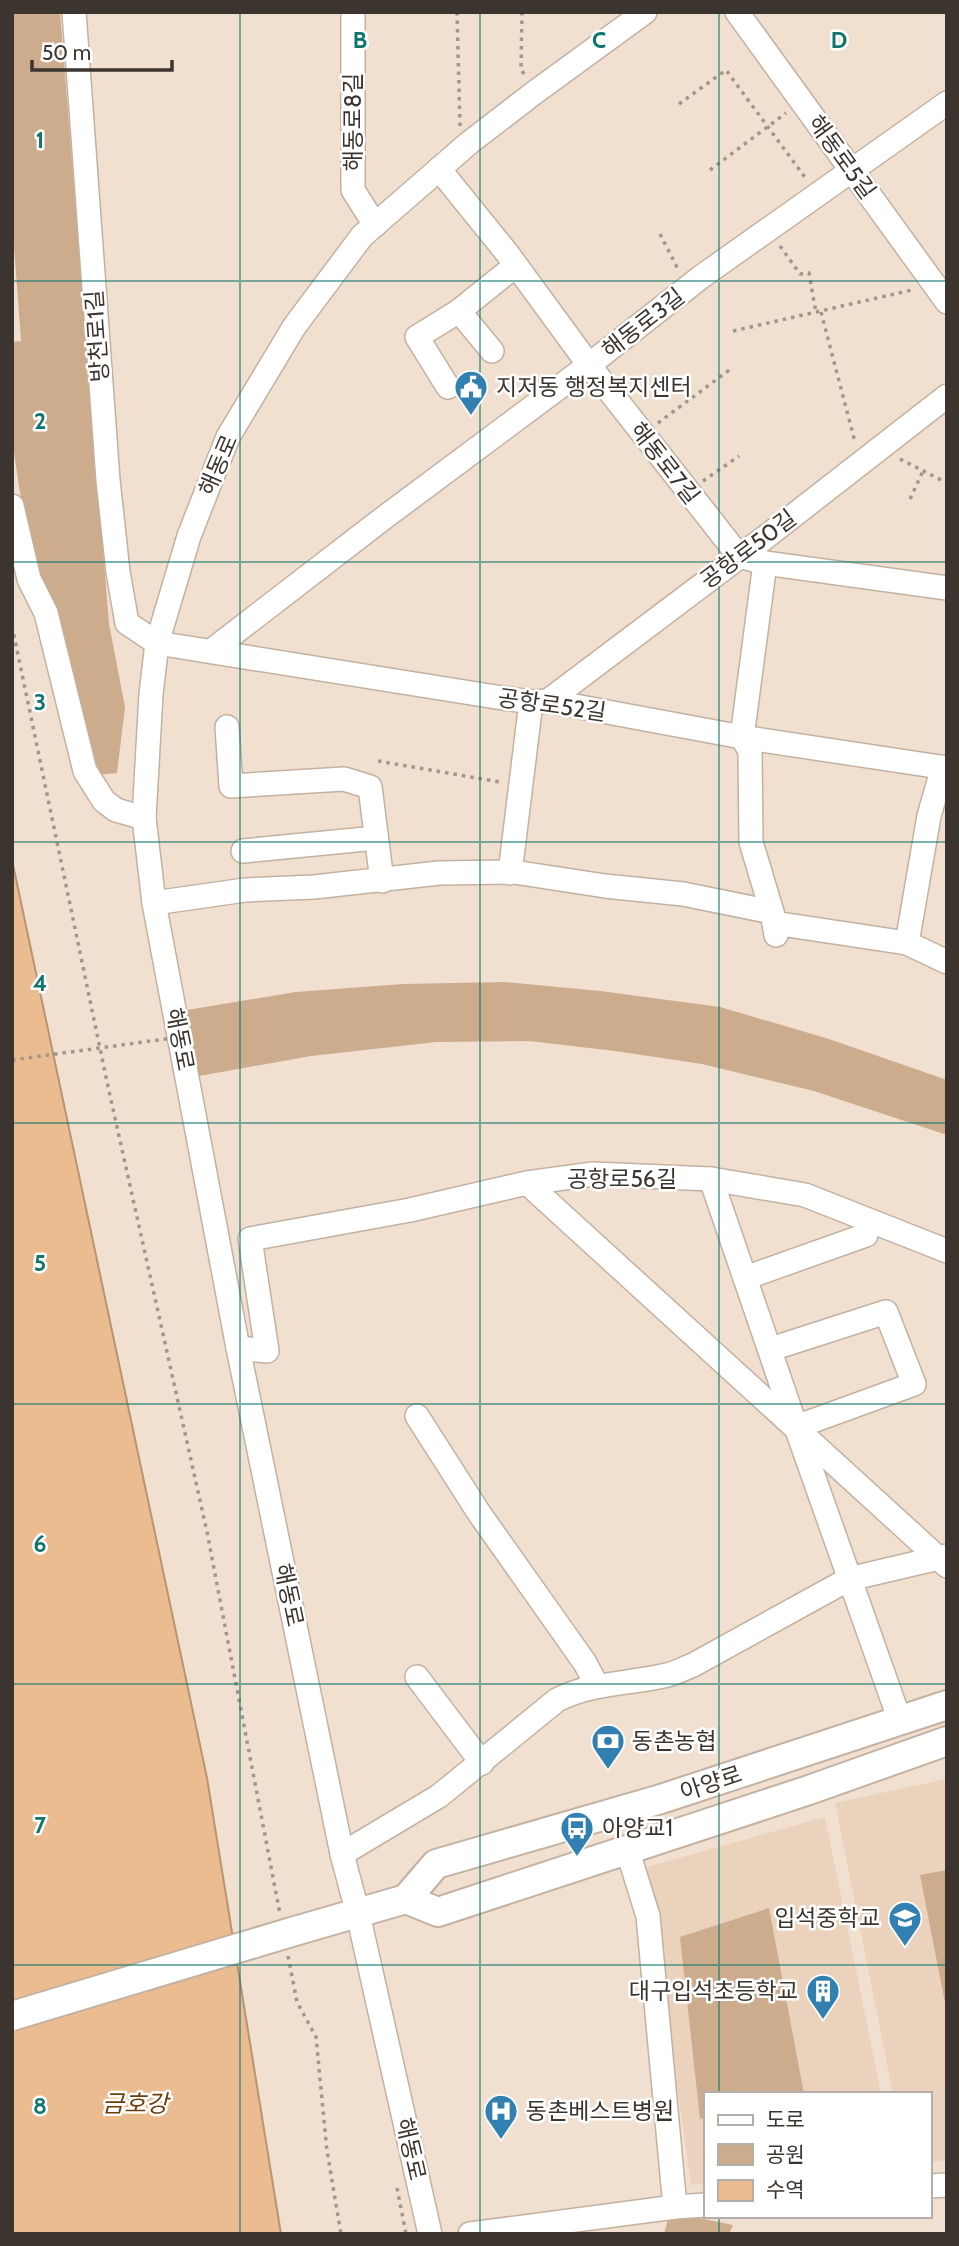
<svg xmlns="http://www.w3.org/2000/svg" width="959" height="2246" viewBox="0 0 959 2246" font-family="Cabin,'Noto Sans KR',sans-serif">
	<style>
		.built { fill: #ead2bd }
		.green { fill: #cdab8d }
		.water { fill: #ecbc91; stroke: #b79474; stroke-width: 2 }
		.lines { fill: none; stroke-linecap: round; stroke-linejoin: round }
		.minor-casing { stroke: #c3b1a2; stroke-width: 26 }
		.major-casing { stroke: #c3b1a2; stroke-width: 32 }
		.path { stroke: #a29589; stroke-width: 3.5; stroke-dasharray: 3.5 5; stroke-linecap: butt }
		.minor { stroke: #fff; stroke-width: 23 }
		.major { stroke: #fff; stroke-width: 28 }
		.major-bridge-casing { stroke: #c3b1a2; stroke-width: 32; stroke-linecap: butt }
		.path-bridge { stroke: #a29589; stroke-width: 3.5; stroke-dasharray: 3.5 5; stroke-linecap: butt }
		.major-bridge { stroke: #fff; stroke-width: 28 }
		.grid { fill: none; stroke: #0f766e; stroke-width: 2; stroke-opacity: 0.55 }
		.labels { text-anchor: middle; stroke-width: 5; stroke-linejoin: round; paint-order: stroke }
		.street-label { font-size: 23px; fill: #3c352f; stroke: #fff }
		.poi-label { font-size: 23px; fill: #3c352f; stroke: #fff; text-anchor: start }
		.water-label { font-size: 24px; font-style: italic; fill: #6b3e0a; stroke: #fff }
		.grid-label { font-size: 23px; text-anchor: middle; font-weight: bold; fill: #0f766e; stroke: #fff; stroke-width: 5; stroke-linejoin: round; paint-order: stroke }
	</style>
	<rect width="100%" height="100%" fill="#f1dfcf"/>
	<g class="built">
		<polygon points="947,1779 947,2160 929,2162 929,2094 893,2094 835,1803"/>
		<polygon points="825,1817 881,2094 705,2094 705,2183 691,2185 647,1867"/>
	</g>
	<g class="green">
		<polygon points="12,12 60,12 109,624 125,707 117,773 97,775 74,695 54,603 36,574 19,487 12,438 12,342 21,341 12,219"/>
		<polygon points="506,982 600,991 720,1007 829,1039 947,1080 947,1135 814,1091 702,1064 615,1051 529,1041 436,1042 311,1056 188,1078 175,1012 296,992 403,984"/>
		<polygon points="947,1870 947,2013 920,1875"/>
		<polygon points="769,1908 804,2094 705,2094 705,2118 700,2119 680,1937"/>
		<polygon points="670,2212 733,2225 729,2234 664,2234"/>
	</g>
	<polygon class="water" points="12,860 207,1778 281,2234 12,2234"/>
	<g class="lines">
		<defs>
			<g id="minor">
				<polyline points="74,12 108,480 118,572 127,623 157,643 496,697 531,702 548,701 742,737 947,768"/>
				<polyline points="353,12 353,190 375,225"/>
				<polyline points="737,12 947,302"/>
				<polyline points="439,169 507,253 589,365 739,556 765,563 947,588"/>
				<polyline points="459,311 492,351"/>
				<polyline points="448,387 417,337 459,311 515,266"/>
				<polyline points="12,506 29,579 46,613 85,771 104,801 116,810 144,818"/>
				<polyline points="765,563 742,737 750,751 751,842 772,912 776,935"/>
				<polyline points="211,651 385,517 589,365 701,277 947,103"/>
				<polyline points="548,701 771,533 947,396"/>
				<polyline points="227,727 231,786 344,779 370,787 382,881"/>
				<polyline points="243,851 376,838"/>
				<polyline points="510,873 531,702"/>
				<polyline points="154,903 245,890 314,887 439,873 514,872 605,886 683,894 772,912"/>
				<polyline points="774,923 907,943 947,962"/>
				<polyline points="907,943 929,816 943,767"/>
				<polyline points="711,1179 796,1427 900,1721"/>
				<polyline points="527,1183 947,1566"/>
				<polyline points="745,1278 866,1235"/>
				<polyline points="238,1348 267,1351 250,1239 410,1210 527,1183 593,1174 711,1179 805,1195 947,1251"/>
				<polyline points="771,1349 886,1312 914,1384 796,1427"/>
				<polyline points="417,1416 479,1513 585,1663 597,1686"/>
				<polyline points="417,1677 482,1763"/>
				<path d="M342,1854L439,1796L557,1700C592,1682 630,1684 667,1675C676,1673 685,1668 693,1665L849,1579L947,1556"/>
				<polyline points="929,2186 947,2185"/>
				<polyline points="675,2207 705,2205"/>
				<polyline points="430,2234 358,1914 342,1854 238,1348 154,903 144,818 151,694 157,643 189,536 228,437 294,327 362,236 469,143 534,93 645,12"/>
				<polyline points="470,2234 675,2207 648,1916 627,1849"/>
			</g>
			<g id="major">
				<polyline points="406,1899 438,1912 809,1790 947,1741"/>
				<polyline points="295,1931 406,1899 436,1864 661,1799 947,1705"/>
			</g>
		</defs>
		<use href="#minor" class="minor-casing"/>
		<use href="#major" class="major-casing"/>
		<g class="path">
			<polyline points="457,12 460,126"/>
			<polyline points="522,12 521,69 525,76"/>
			<polyline points="679,104 726,70 807,180"/>
			<polyline points="710,170 786,113"/>
			<polyline points="660,234 678,269"/>
			<polyline points="780,246 800,274 809,273 816,313"/>
			<polyline points="821,312 855,442"/>
			<polyline points="733,331 912,290"/>
			<polyline points="658,423 732,368"/>
			<polyline points="900,459 947,483"/>
			<polyline points="703,481 739,456"/>
			<polyline points="910,499 923,471"/>
			<polyline points="12,626 107,1082 207,1532 280,1914"/>
			<polyline points="378,761 500,782"/>
			<polyline points="288,1956 297,2002 316,2037 327,2151 341,2234"/>
			<polyline points="397,2188 406,2234"/>
		</g>
		<use href="#minor" class="minor"/>
		<use href="#major" class="major"/>
		<defs>
			<polyline id="major-bridge" points="12,2016 295,1931"/>
		</defs>
		<use href="#major-bridge" class="major-bridge-casing"/>
		<polyline class="path-bridge" points="12,1060 180,1037"/>
		<use href="#major-bridge" class="major-bridge"/>
	</g>
	<path class="grid" d="M240,12V2234M480,12V2234M719,12V2094M12,281H947M12,562H947M12,842H947M12,1123H947M12,1404H947M12,1684H947M12,1965H947M719,2216V2234"/>
	<defs>
		<symbol id="civic-pin" viewBox="-11 -11 22 30"><path d="M0 17L-7.5 6A9.5 9.5 0 1 1 7.5 6Z" fill="#3280b2" stroke="#fff"/><path d="M-.6-6.5H3V-4.5H.6V-3L4-1V1h2V6H-6V1h2V-1L-.6-3ZM-1.2 2.5V6h2.4V2.5Z" fill="#fff"/></symbol>
		<symbol id="bank-pin" viewBox="-11 -11 22 30"><path d="M0 17L-7.5 6A9.5 9.5 0 1 1 7.5 6Z" fill="#3280b2" stroke="#fff"/><path d="M-6-4H6V4H-6ZM0-2.3a2.3 2.3 0 1 0 0 4.6a2.3 2.3 0 1 0 0-4.6Z" fill="#fff"/></symbol>
		<symbol id="bus-pin" viewBox="-11 -11 22 30"><path d="M0 17L-7.5 6A9.5 9.5 0 1 1 7.5 6Z" fill="#3280b2" stroke="#fff"/><path d="M-5-6H5V4H4V6H2V4H-2V6H-4V4H-5ZM-3.5-4V0h7V-4ZM-3.5 1.2v1.5H-2V1.2ZM2 1.2v1.5H3.5V1.2Z" fill="#fff"/></symbol>
		<symbol id="school-pin" viewBox="-11 -11 22 30"><path d="M0 17L-7.5 6A9.5 9.5 0 1 1 7.5 6Z" fill="#3280b2" stroke="#fff"/><path d="M0-5L7-2L0 1L-7-2ZM-4 1L0 2.5L4 1V4Q0 6-4 4Z" fill="#fff"/></symbol>
		<symbol id="building-pin" viewBox="-11 -11 22 30"><path d="M0 17L-7.5 6A9.5 9.5 0 1 1 7.5 6Z" fill="#3280b2" stroke="#fff"/><path d="M-4-6H4V6H1V3H-1V6H-4ZM-2.5-4.3h1.7v1.8h-1.7ZM.8-4.3h1.7v1.8H.8ZM-2.5-1h1.7V.8h-1.7ZM.8-1h1.7V.8H.8Z" fill="#fff"/></symbol>
		<symbol id="hospital-pin" viewBox="-11 -11 22 30"><path d="M0 17L-7.5 6A9.5 9.5 0 1 1 7.5 6Z" fill="#3280b2" stroke="#fff"/><path d="M-5-5h3v3.5h4V-5h3V5h-3V1.5h-4V5h-3Z" fill="#fff"/></symbol>
	</defs>
	<g fill-rule="evenodd">
		<use href="#civic-pin" x="452" y="368" width="38" height="52"/>
		<use href="#bank-pin" x="589" y="1722" width="38" height="52"/>
		<use href="#bus-pin" x="558" y="1809" width="38" height="52"/>
		<use href="#school-pin" x="886" y="1899" width="38" height="52"/>
		<use href="#building-pin" x="804" y="1972" width="38" height="52"/>
		<use href="#hospital-pin" x="482" y="2092" width="38" height="52"/>
	</g>
	<g class="labels">
		<g class="street-label">
			<text transform="translate(353 122) rotate(-90)" y="8">해동로8길</text>
			<text transform="translate(842 157) rotate(54)" y="8">해동로5길</text>
			<text transform="translate(643 323) rotate(-38)" y="8">해동로3길</text>
			<text transform="translate(97 336) rotate(-94)" y="8">방천로1길</text>
			<text transform="translate(665 463) rotate(52)" y="8">해동로7길</text>
			<text transform="translate(218 465) rotate(-67)" y="8">해동로</text>
			<text transform="translate(748 549) rotate(-37)" y="8">공항로50길</text>
			<text transform="translate(552 705) rotate(8)" y="8">공항로52길</text>
			<text transform="translate(180 1039) rotate(79)" y="8">해동로</text>
			<text x="622" y="1187">공항로56길</text>
			<text transform="translate(289 1595) rotate(78)" y="8">해동로</text>
			<text transform="translate(711 1783) rotate(-18)" y="8">아양로</text>
			<text transform="translate(411 2149) rotate(77)" y="8">해동로</text>
		</g>
		<g class="poi-label">
			<text x="496" y="395">지저동 행정복지센터</text>
			<text x="632" y="1749">동촌농협</text>
			<text x="602" y="1836">아양교1</text>
			<text x="880" y="1926" text-anchor="end">입석중학교</text>
			<text x="798" y="1999" text-anchor="end">대구입석초등학교</text>
			<text x="526" y="2119">동촌베스트병원</text>
		</g>
		<g class="water-label">
			<text x="135" y="2112">금호강</text>
		</g>
	</g>
	<g class="grid-label">
		<text x="360" y="48">B</text>
		<text x="599" y="48">C</text>
		<text x="839" y="48">D</text>
		<text x="40" y="148">1</text>
		<text x="40" y="429">2</text>
		<text x="40" y="710">3</text>
		<text x="40" y="991">4</text>
		<text x="40" y="1271">5</text>
		<text x="40" y="1552">6</text>
		<text x="40" y="1833">7</text>
		<text x="40" y="2114">8</text>
	</g>
	<rect width="959" height="2246" fill="none" stroke="#3c352f" stroke-width="28"/>
	<rect x="704" y="2092" width="228" height="126" fill="#ffffff" stroke="#b1aeac" stroke-width="2"/>
	<rect x="718" y="2115" width="35" height="10" fill="#ffffff" stroke="#b1aeac" stroke-width="2"/>
	<text x="766" y="2127" font-size="21" fill="#3c352f">도로</text>
	<rect x="718" y="2144" width="35" height="21" fill="#cdab8d" stroke="#b1aeac" stroke-width="2"/>
	<text x="766" y="2162" font-size="21" fill="#3c352f">공원</text>
	<rect x="718" y="2180" width="35" height="21" fill="#ecbc91" stroke="#b1aeac" stroke-width="2"/>
	<text x="766" y="2197" font-size="21" fill="#3c352f">수역</text>
	<path d="M32 60v10h140v-10" fill="none" stroke="#3c352f" stroke-width="3.5"/>
	<text x="42" y="60" font-size="21" fill="#3c352f" stroke="#ffffff" stroke-width="5" paint-order="stroke">50 m</text>
</svg>
